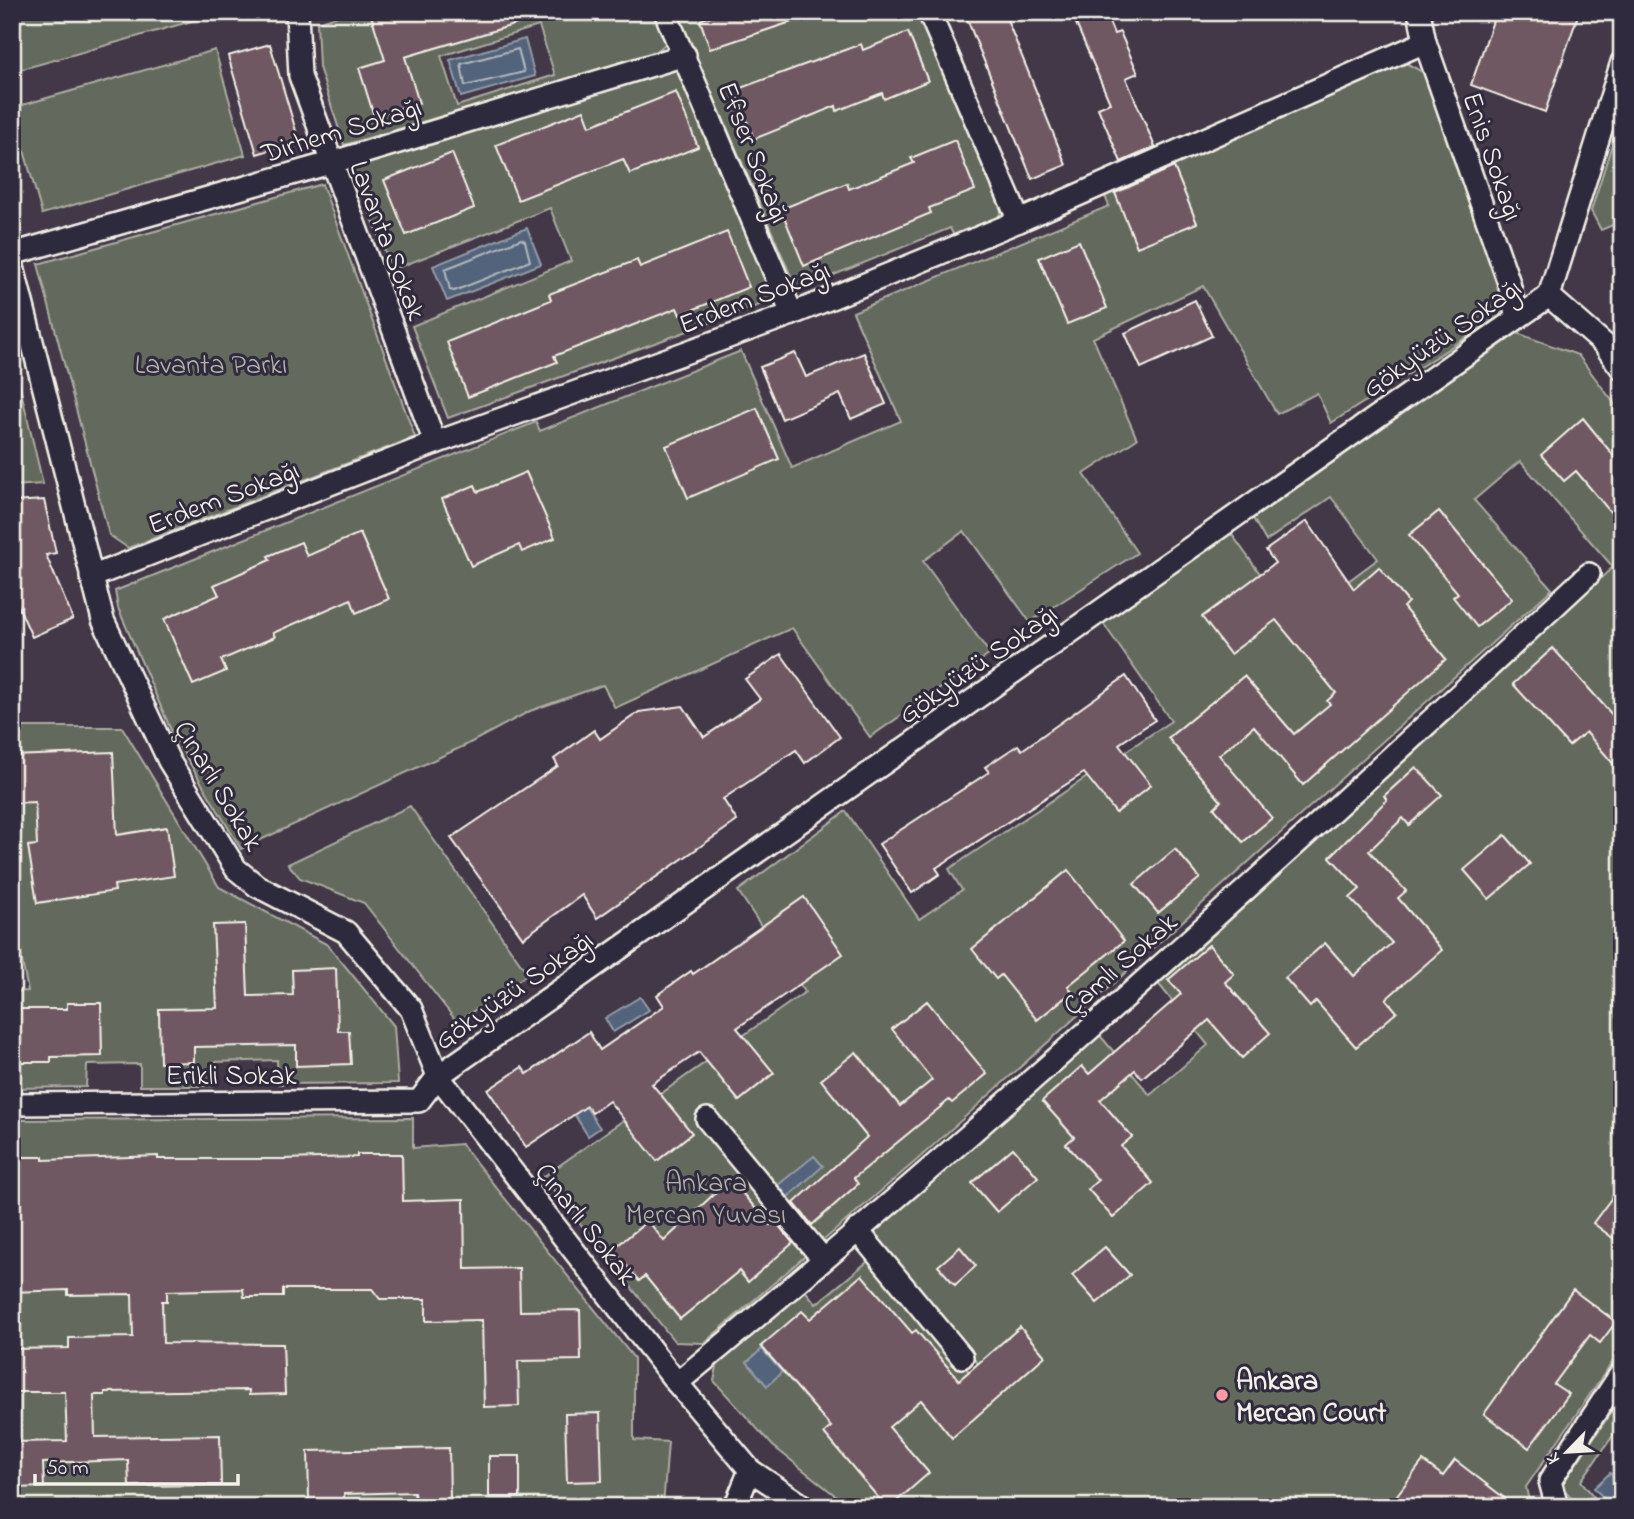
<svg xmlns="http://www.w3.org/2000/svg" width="1634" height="1519" viewBox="0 0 1634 1519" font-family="'Indie Flower',sans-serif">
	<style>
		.green { fill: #63695b; stroke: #acada2; stroke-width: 2; fill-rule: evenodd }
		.water { fill: #52647c; stroke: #939ca7; stroke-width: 2 }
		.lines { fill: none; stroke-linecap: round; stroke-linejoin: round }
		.shore { stroke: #b3b9bd; stroke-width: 2 }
		.building { fill: #705962; stroke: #f4f1e8; stroke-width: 2 }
		.minor-casing { stroke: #f4f1e8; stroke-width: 26 }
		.minor { stroke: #2f2a3d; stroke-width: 21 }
		.poi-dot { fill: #ff9aa2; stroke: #2f2a3d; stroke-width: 2.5 }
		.labels { text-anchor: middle; stroke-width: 6; stroke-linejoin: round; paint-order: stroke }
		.street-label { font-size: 28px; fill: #f4f1e8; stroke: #2f2a3d }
		.park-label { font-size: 28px; fill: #b3b4a9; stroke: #2f2a3d }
		.poi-label { font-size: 28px; font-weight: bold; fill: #f4f1e8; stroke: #2f2a3d; text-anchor: start }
	</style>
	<rect width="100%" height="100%" fill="#423848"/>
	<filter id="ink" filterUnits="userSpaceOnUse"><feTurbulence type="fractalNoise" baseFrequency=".0143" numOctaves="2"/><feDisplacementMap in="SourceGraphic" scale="14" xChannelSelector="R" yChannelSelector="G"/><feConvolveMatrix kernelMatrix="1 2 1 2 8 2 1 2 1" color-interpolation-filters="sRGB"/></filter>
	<g filter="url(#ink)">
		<g class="green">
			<polygon points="12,12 224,12 12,72"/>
			<path d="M351,12H654L666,43L655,53L344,145L319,67L317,22ZM539,26L555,75L457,106L441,56Z"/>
			<polygon points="677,12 920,12 1002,206 998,220 955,238 950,228 797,290"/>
			<polygon points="215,50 245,155 42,214 12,108"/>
			<polygon points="1406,63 1428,75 1504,301 1500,316 1331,423 1317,393 1277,414 1203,286 1093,338 1137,439 1084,474 1137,553 1030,622 964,531 923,561 990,654 870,737 792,628 615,708 603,685 530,711 466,745 241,849 174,737 118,608 115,591 536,422 540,431 741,351 792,468 901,421 853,312 1109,206 1103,191"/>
			<polygon points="678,68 773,300 448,418 412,326 571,261 550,208 392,270 353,168"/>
			<polygon points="1622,113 1622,221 1601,230 1591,211"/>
			<polygon points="322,184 415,437 128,548 109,535 38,264"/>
			<polygon points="1514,332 1578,355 1622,414 1622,1348 1526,1487 1530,1507 850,1507 773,1446 714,1381 719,1357 803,1288 816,1304 872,1258 971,1374 980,1366 870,1236 1098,1033 1150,1095 1208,1045 1157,982 1364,798 1613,567 1520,461 1474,500 1552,589 917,1160 704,1343 675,1342 543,1177 805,992 738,891 846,811 919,919 962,890 949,869 1171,721 1103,623 1230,532 1294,621 1378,559 1331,497 1266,541 1251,515"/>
			<polygon points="12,353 43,484 12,486"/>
			<polygon points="12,727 122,727 219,887 328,945 394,1026 398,1083 278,1084 277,1060 213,1062 213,1086 140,1086 140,1064 87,1065 86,1087 12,1088 12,992 28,991 18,941 12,940"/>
			<polygon points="410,806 528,974 457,1022 364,903 300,878 288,864"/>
			<polygon points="413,1118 413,1148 461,1144 634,1358 634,1440 668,1442 663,1507 12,1507 12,1120"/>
			<polygon points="1622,1396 1622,1423 1581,1481 1602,1507 1580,1507 1561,1486"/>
		</g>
		<g class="water">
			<polygon points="525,39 535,76 461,97 450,60"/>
			<polygon points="527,228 541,264 447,301 433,266"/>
			<polygon points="640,997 649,1010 613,1032 605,1018"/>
			<polygon points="577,1094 600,1128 588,1136 566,1101"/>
			<polygon points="814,1156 823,1166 788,1197 778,1185"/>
			<polygon points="762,1349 782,1372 767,1386 747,1362"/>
			<polygon points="1610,1473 1622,1486 1622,1507 1612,1507 1594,1488"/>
		</g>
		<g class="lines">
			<g class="shore">
				<polygon points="518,49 524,72 465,86 461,64"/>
				<polygon points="521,239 525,241 530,261 454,291 450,290 445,269"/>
			</g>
		</g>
		<g class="building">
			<polygon points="370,12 536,12 537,18 405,57 419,103 374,116 359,68 385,60"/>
			<polygon points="722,12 808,12 809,16 710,49 700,20"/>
			<polygon points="983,12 1004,12 1066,165 1032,179 967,19"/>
			<polygon points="1071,12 1105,12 1114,34 1120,32 1138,73 1126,78 1155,147 1121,162 1098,108 1110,103"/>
			<polygon points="1496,12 1579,12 1545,112 1471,85"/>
			<polygon points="908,32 928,81 884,99 882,93 837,111 836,106 754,139 735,90 861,44 863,50"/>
			<polygon points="270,44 299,141 257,154 228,56"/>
			<polygon points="676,92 698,147 630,174 623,159 518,200 496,145 584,110 590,126"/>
			<polygon points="955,140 975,190 929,208 931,213 804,266 781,209 847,183 849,189 914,163 911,158"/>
			<polygon points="452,153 474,208 406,235 384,180"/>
			<polygon points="1174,167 1197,223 1137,247 1115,193"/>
			<polygon points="727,232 749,287 680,315 677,308 554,356 557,362 468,397 447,342 551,300 549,294 637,260 640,267"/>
			<polygon points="1079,241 1107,308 1067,324 1039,258"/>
			<polygon points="1195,300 1212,336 1141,368 1125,333"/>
			<polygon points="795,353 806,377 864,353 886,404 851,419 840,394 782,419 760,367"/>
			<polygon points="757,408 779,459 688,498 666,446"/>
			<polygon points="1583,418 1622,466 1622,526 1576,471 1564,481 1541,455"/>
			<polygon points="526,472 555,538 522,552 519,545 471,566 442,499 475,485 478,492"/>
			<polygon points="44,500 56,553 46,555 73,619 32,637 12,592 12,502"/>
			<polygon points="1439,511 1512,599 1477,627 1453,597 1458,593 1409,535"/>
			<polygon points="1307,521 1354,589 1379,567 1408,602 1403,607 1446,659 1303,785 1254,726 1219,755 1272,818 1243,842 1214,808 1221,801 1168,738 1244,676 1294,734 1330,704 1327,701 1336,693 1276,620 1230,654 1202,617 1275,563 1266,550"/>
			<polygon points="360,533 389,599 356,613 351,599 273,633 275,637 221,660 226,671 193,685 164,619 219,595 214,585 270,560 268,556 301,542 307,556"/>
			<polygon points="1553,648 1622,726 1622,774 1586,732 1569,746 1513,684"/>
			<polygon points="781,654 840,737 805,763 796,750 723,799 737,821 597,918 582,895 523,938 451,838 558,766 554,759 594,730 600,739 639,712 683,706 704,737 760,699 745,679"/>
			<polygon points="1126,676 1155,720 1119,744 1151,785 1116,813 1084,773 936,868 940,874 912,893 879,844 989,772 985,767 1018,745 1022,750"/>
			<polygon points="113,752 117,835 167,827 174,876 114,885 115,891 37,903 28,846 37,845 35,802 12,803 12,756"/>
			<polygon points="1416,767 1442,795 1409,825 1403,818 1369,851 1406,891 1398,898 1442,950 1386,999 1397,1012 1356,1047 1316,1001 1310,1007 1285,978 1325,943 1354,976 1392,943 1350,898 1360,889 1330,857 1387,800 1384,796"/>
			<polygon points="1505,835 1530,864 1489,899 1464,870"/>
			<polygon points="1175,849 1200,878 1158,913 1134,884"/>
			<polygon points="1068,870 1124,941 1068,986 1072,992 1037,1020 1001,975 996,979 972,949"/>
			<polygon points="804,897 843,954 737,1028 774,1073 739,1101 699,1052 652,1084 692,1133 657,1161 609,1101 592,1113 587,1106 526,1147 488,1090 522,1067 527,1074 589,1032 600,1050 664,1006 657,995 691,971 693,974"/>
			<polygon points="245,924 248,996 293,995 292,970 336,968 338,1031 349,1031 351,1064 296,1066 296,1045 194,1047 194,1062 160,1063 159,1009 217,1008 213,925"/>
			<polygon points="1209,945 1234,974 1225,982 1270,1033 1242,1058 1209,1020 1142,1078 1135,1070 1100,1100 1132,1137 1121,1146 1153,1183 1113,1218 1088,1189 1098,1180 1066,1144 1074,1137 1042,1101 1082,1066 1089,1074 1181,994 1168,980"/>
			<polygon points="927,1001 987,1074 952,1103 949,1100 854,1178 858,1184 812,1225 794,1203 867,1137 821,1080 856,1052 900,1106 932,1080 892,1029"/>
			<polygon points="67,1003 101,1003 102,1056 51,1057 51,1062 12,1062 12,1009 67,1009"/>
			<polygon points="1013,1148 1038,1177 997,1212 972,1183"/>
			<polygon points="357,1154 402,1154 403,1201 464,1199 465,1269 519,1268 520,1311 580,1310 581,1360 518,1361 519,1406 484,1407 482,1320 426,1321 426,1299 380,1299 372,1289 283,1289 283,1297 244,1297 243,1289 167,1291 167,1301 162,1301 163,1343 283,1344 285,1394 249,1395 249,1390 105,1392 105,1395 94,1395 95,1437 220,1435 221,1485 129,1486 128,1460 43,1463 44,1487 15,1488 14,1442 67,1441 65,1392 12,1392 12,1349 69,1348 69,1338 133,1337 132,1294 68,1295 68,1290 12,1292 12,1157 43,1157 43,1160 158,1156 158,1159 283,1159 357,1157"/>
			<polygon points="730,1179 770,1225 775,1221 793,1243 748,1282 739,1271 680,1319 645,1276 639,1281 613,1249 648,1221 664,1241"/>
			<polygon points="1622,1184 1622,1245 1593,1223"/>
			<polygon points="960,1247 976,1266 955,1285 938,1266"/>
			<polygon points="1105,1247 1130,1275 1097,1303 1072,1275"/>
			<polygon points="862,1275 912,1333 916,1330 959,1380 1020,1327 1045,1356 952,1438 921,1400 889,1427 929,1473 890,1507 886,1507 824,1433 831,1427 761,1346 802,1311 810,1319"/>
			<polygon points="1573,1290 1616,1322 1600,1343 1590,1335 1554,1384 1569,1394 1529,1448 1484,1414"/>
			<polygon points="600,1413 602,1481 567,1482 565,1414"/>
			<polygon points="449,1448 450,1499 415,1499 414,1492 344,1494 344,1501 309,1501 308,1451"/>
			<rect x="489" y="1456" width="31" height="41"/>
			<polygon points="1455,1460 1516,1507 1412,1507 1397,1495 1423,1461 1443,1476"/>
		</g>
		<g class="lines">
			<defs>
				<g id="minor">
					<polyline points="297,12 300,76 435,443"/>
					<polyline points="665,12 792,314"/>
					<polyline points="929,12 1019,221"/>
					<polyline points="1419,12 1425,42 1509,283 1517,318"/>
					<polyline points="12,254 330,163 685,55"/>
					<polyline points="12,263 103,620 169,761 236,869 257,886 346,932 411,1009 438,1076 677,1383 750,1470 805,1507"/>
					<polyline points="1549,296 1622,62"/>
					<polyline points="1549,296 1604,344 1622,369"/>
					<polyline points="91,577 435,443 792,314 1019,221 1425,42"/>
					<polyline points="12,1104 419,1101 438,1076 1549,296"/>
					<polyline points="707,1119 823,1259"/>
					<polyline points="857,1230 962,1357"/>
					<path d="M677,1383C990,1124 1292,851 1589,574"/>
					<polyline points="735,1507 750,1470"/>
					<polyline points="1557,1507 1550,1481 1622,1372"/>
				</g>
			</defs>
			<use href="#minor" class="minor-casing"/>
			<use href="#minor" class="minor"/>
		</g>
	</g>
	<circle class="poi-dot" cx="1222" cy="1395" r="7"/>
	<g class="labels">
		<g class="street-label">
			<text transform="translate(341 129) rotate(-17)" y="10">Dirhem Sokağı</text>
			<text transform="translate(755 152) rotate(68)" y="10">Efser Sokağı</text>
			<text transform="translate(1494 156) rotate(71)" y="10">Enis Sokağı</text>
			<text transform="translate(389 240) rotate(69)" y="10">Lavanta Sokak</text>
			<text transform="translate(754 296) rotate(-21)" y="10">Erdem Sokağı</text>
			<text transform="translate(1441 337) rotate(-35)" y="10">Gökyüzü Sokağı</text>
			<text transform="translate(223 496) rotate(-21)" y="10">Erdem Sokağı</text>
			<text transform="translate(977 663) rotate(-35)" y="10">Gökyüzü Sokağı</text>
			<text transform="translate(220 785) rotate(59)" y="10">Çınarlı Sokak</text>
			<text transform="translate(1119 963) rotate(-41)" y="10">Çamlı Sokak</text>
			<text transform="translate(513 989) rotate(-35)" y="10">Gökyüzü Sokağı</text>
			<text x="231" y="1084">Erikli Sokak</text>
			<text transform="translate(587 1223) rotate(52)" y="10">Çınarlı Sokak</text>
		</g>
		<g class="park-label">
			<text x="211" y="373">Lavanta Parkı</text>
			<text x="706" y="1191">Ankara<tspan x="706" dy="32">Mercan Yuvası</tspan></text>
		</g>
		<g class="poi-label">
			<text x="1236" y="1389">Ankara<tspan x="1236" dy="32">Mercan Court</tspan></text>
		</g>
	</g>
	<rect width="1634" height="1519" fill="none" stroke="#2f2a3d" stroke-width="42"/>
	<rect x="21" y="21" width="1592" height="1477" fill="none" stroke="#f4f1e8" stroke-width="2.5" filter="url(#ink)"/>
	<g transform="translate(1567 1452) rotate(245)" stroke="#2f2a3d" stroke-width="5" paint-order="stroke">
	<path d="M0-5L12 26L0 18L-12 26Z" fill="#f4f1e8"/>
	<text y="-10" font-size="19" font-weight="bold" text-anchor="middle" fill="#f4f1e8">K</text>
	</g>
	<path d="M35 1474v10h203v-10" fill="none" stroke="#f4f1e8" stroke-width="3.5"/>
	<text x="46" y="1474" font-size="21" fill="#f4f1e8" stroke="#2f2a3d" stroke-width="5" paint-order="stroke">50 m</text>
</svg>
